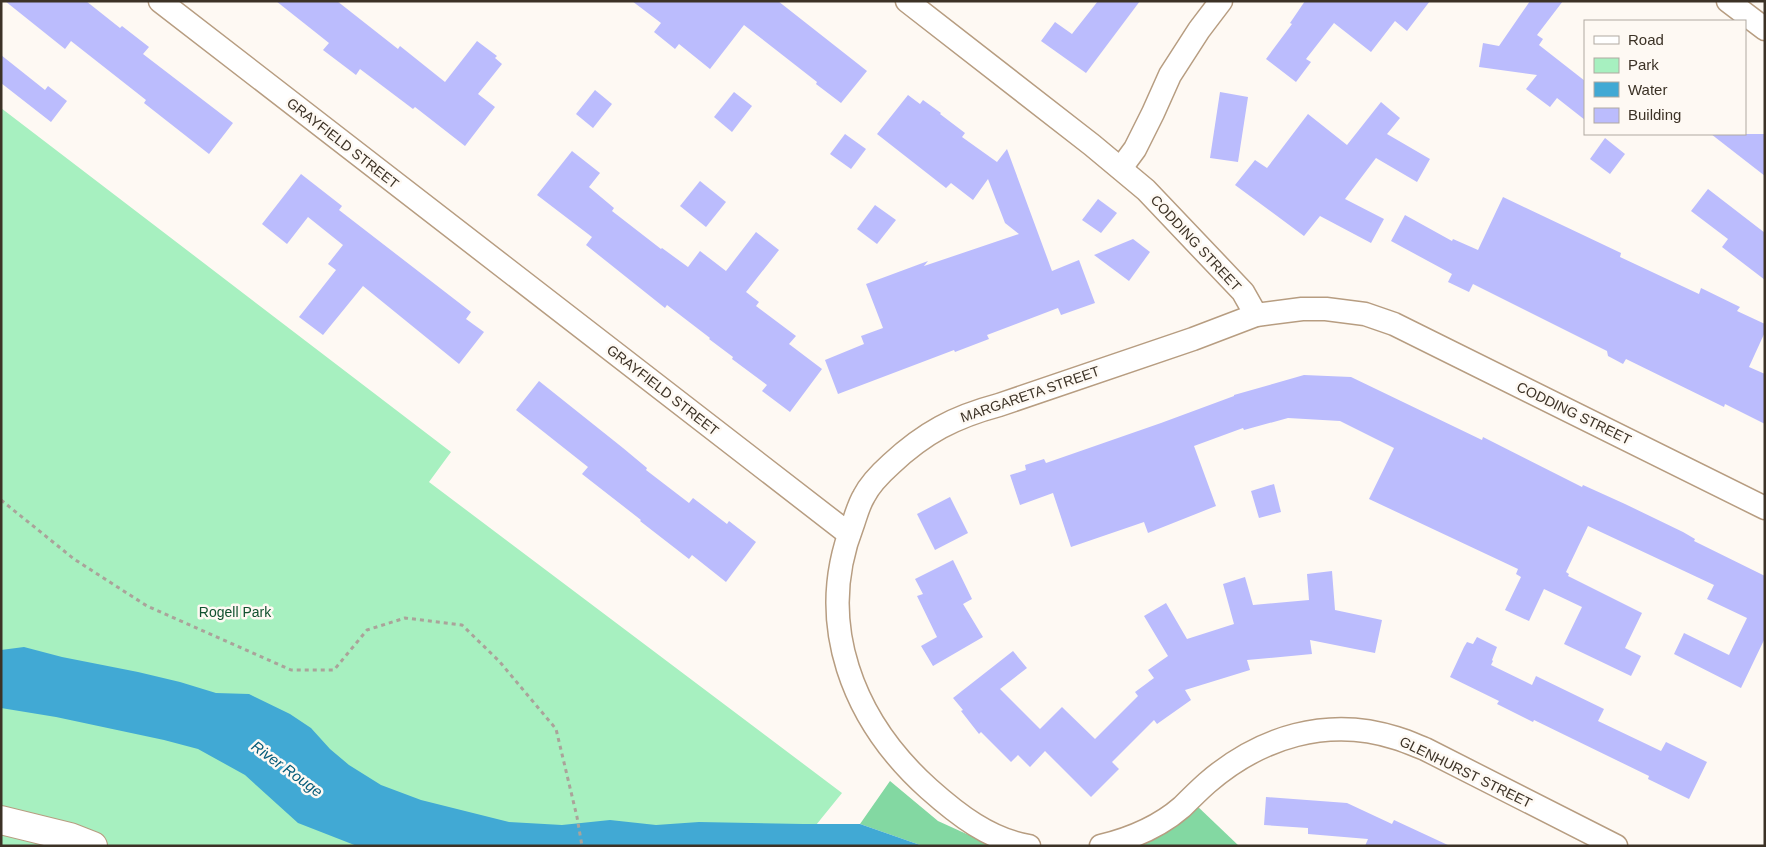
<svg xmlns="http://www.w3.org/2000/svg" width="1766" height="847" viewBox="0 0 1766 847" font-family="Arial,sans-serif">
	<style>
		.green { fill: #a7f0c0 }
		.forest { fill: #83d8a2 }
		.water { fill: #41a9d4 }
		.building { fill: #bbbcfd }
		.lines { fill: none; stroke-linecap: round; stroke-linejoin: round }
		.minor-casing { stroke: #b79d81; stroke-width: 25 }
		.tertiary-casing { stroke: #b79d81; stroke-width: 30 }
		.path { stroke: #aaa39a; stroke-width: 3; stroke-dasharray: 4 4; stroke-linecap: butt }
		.minor { stroke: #fff; stroke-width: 22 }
		.tertiary { stroke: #fff; stroke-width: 28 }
		.labels { text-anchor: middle; stroke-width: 5; stroke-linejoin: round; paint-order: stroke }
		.street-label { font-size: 14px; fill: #3c3226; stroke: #fef9f3 }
		.park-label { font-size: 14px; fill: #11512f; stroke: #fef9f3 }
		.water-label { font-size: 15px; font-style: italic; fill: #045b79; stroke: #fef9f3 }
	</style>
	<rect width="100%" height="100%" fill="#fef9f3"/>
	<polygon class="green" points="1,108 451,452 429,482 842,793 799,846 1,846"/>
	<g class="forest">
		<polygon points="890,781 938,821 993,846 923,846 860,824"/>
		<polygon points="1195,804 1239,846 1127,846"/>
	</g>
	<polygon class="water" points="24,647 62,657 138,672 180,682 216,693 249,694 290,714 311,728 330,749 349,765 381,785 421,800 509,822 562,825 610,820 656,825 699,822 803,824 860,824 923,846 357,846 298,823 245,775 198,749 164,740 56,717 1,708 1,650"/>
	<g class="building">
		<polygon points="5,1 86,1 120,28 122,26 149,47 143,54 233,123 209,154 144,103 146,100 71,41 65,49"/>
		<polygon points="276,1 337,1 398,49 400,46 445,82 477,41 497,56 495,58 502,64 478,94 495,107 465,146 415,107 413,109 360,69 356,75 323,50 329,43"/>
		<polygon points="632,1 778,1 867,71 841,103 816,84 817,82 744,25 710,69 679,44 675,49 654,32 661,23"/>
		<polygon points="1098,1 1140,1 1086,73 1041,41 1055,22 1072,34"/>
		<polygon points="1305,1 1430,1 1407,31 1395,21 1371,52 1334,23 1306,59 1311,62 1296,82 1266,59 1292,24 1290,23"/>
		<polygon points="1530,1 1563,1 1537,35 1543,39 1539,45 1585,81 1585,120 1557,98 1550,107 1526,89 1537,75 1479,67 1483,43 1499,46"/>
		<polygon points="1,55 45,90 48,86 67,101 51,122 1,83"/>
		<polygon points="595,90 612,104 593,128 576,114"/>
		<polygon points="734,92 752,106 732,132 714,117"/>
		<polygon points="1220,92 1248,97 1238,162 1210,158"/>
		<polygon points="908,95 920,104 923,100 941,113 940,114 965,133 962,137 997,162 1007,149 1052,271 1079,260 1095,303 1061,315 1058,308 987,335 989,339 955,352 954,350 838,394 825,360 864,344 861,336 883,328 866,284 928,261 924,266 1019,234 1005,223 988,179 973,200 951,183 946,188 877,134"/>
		<polygon points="1381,102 1400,118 1387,134 1430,159 1417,182 1376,158 1345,199 1384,219 1371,243 1320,216 1304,236 1235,185 1255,160 1267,168 1308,114 1347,145"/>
		<polygon points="845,134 866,149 851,169 830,154"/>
		<polygon points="1711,134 1765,134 1765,176"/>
		<polygon points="1605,138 1625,154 1610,174 1590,159"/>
		<polygon points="572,151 600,173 589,187 614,208 612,211 661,249 662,248 688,267 700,251 726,271 756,232 779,250 746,292 759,302 756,306 796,336 789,344 822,369 790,412 762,391 767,385 732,359 733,357 709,339 710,338 667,305 665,308 586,245 592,237 537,195"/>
		<polygon points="301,174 342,206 339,210 471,312 466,319 484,332 459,364 363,286 323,335 299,317 336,270 328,264 343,245 308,217 287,244 262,224"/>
		<polygon points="700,181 726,202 706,227 680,206"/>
		<polygon points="1708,189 1765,233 1765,280 1722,247 1728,239 1691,211"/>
		<polygon points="1503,197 1621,253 1620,257 1699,294 1701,288 1740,307 1737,311 1765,324 1765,332 1749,367 1765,374 1765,424 1725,404 1724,407 1626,359 1623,364 1608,356 1607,351 1473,284 1469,292 1448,282 1452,274 1391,241 1405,215 1452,241 1453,239 1478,250"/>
		<polygon points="1098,199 1117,213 1101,233 1082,220"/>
		<polygon points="875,205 896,220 877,244 857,229"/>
		<polygon points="1133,239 1150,252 1129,281 1094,255"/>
		<polygon points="1304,375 1351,377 1482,440 1483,437 1582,487 1583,485 1625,504 1683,532 1695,539 1694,541 1765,576 1765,638 1741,688 1674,654 1684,633 1729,655 1747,618 1707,599 1714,585 1588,526 1566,572 1569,574 1568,576 1642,613 1625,648 1641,656 1631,676 1564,644 1582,607 1544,589 1529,621 1505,610 1521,577 1516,574 1518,569 1369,499 1394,448 1340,421 1288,418 1244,430 1243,428 1194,446 1216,506 1148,533 1144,522 1071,547 1053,493 1020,505 1010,475 1026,470 1025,465 1044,459 1046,463 1161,423 1234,396 1234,395"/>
		<polygon points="539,381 623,448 647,468 646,470 689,503 693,498 727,524 729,521 756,542 726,582 692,555 689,559 640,521 641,520 582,474 588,467 516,410"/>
		<polygon points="1274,484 1281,512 1259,518 1251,491"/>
		<polygon points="950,497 968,533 935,550 917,514"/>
		<polygon points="953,560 972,599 963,604 983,637 933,666 921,646 937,637 917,596 923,594 915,579"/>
		<polygon points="1332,571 1335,610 1382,620 1375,653 1310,640 1312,654 1247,660 1250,670 1185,690 1191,700 1157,724 1154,720 1112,762 1119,769 1091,797 1045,751 1030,767 1018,755 1011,762 981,732 979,734 961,711 963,710 953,698 1013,651 1027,668 1000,689 1040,729 1062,707 1095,739 1138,696 1135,692 1154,678 1148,670 1168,656 1144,616 1166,603 1187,639 1234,624 1223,584 1245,577 1253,605 1309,600 1307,574"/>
		<polygon points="1477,637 1497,647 1492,660 1493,661 1491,665 1532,685 1536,676 1604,709 1598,721 1661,751 1666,742 1707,762 1689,799 1648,779 1649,776 1534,720 1533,722 1497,704 1499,701 1450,677 1464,647 1467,642 1473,644"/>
		<polygon points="1266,797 1347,803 1392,824 1394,820 1450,846 1365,846 1368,839 1308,834 1308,828 1264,825"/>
	</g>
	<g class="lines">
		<defs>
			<g id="minor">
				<polyline points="160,1 849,534"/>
				<polyline points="907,1 1092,145 1146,190 1243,292 1256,315"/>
				<polyline points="1728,1 1765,29"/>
				<polyline points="1121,168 1135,149 1153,113 1170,75 1199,30 1221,1"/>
				<path d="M1029,846C990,840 957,814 929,789C853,721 814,623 853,524C856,515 859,504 864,496C870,484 881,473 891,464C924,433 954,417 999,405L1193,339L1256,315L1302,309H1326L1365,314L1394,324L1765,508"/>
				<path d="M1101,846C1130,839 1159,827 1182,807C1190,799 1198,791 1207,783C1260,737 1328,716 1396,738C1406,741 1415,745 1425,749L1616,846"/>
			</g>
			<polyline id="tertiary" points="1,820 70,837 93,846"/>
		</defs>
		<use href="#minor" class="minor-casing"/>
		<use href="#tertiary" class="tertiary-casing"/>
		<polyline class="path" points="1,500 74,559 147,606 291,670 334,670 367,630 405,618 462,625 499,661 556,729 577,817 582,846"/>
		<use href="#minor" class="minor"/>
		<use href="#tertiary" class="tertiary"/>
	</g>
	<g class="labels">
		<g class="street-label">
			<text transform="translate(343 143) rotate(38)" y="5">GRAYFIELD STREET</text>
			<text transform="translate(1196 243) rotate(47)" y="5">CODDING STREET</text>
			<text transform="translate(663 390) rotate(38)" y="5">GRAYFIELD STREET</text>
			<text transform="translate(1030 394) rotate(-19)" y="5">MARGARETA STREET</text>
			<text transform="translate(1574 413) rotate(26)" y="5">CODDING STREET</text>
			<text transform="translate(1466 772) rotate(26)" y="5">GLENHURST STREET</text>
		</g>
		<g class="park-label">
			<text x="235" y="617">Rogell Park</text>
		</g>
		<g class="water-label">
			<text transform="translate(287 769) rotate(36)" y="5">River Rouge</text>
		</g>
	</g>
	<rect width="1766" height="847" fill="none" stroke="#3c3226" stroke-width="5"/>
	<rect x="1584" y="20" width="162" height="115" fill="#fef9f3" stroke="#b0a9a1"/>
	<rect x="1594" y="36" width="25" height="8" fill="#ffffff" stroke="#b0a9a1"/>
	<text x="1628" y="45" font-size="15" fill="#3c3226">Road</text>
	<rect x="1594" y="58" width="25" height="15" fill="#a7f0c0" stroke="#b0a9a1"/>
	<text x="1628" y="70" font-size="15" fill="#3c3226">Park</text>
	<rect x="1594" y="82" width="25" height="15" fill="#41a9d4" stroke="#b0a9a1"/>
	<text x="1628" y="95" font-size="15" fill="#3c3226">Water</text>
	<rect x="1594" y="108" width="25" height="15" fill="#bbbcfd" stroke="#b0a9a1"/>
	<text x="1628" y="120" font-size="15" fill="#3c3226">Building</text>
</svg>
